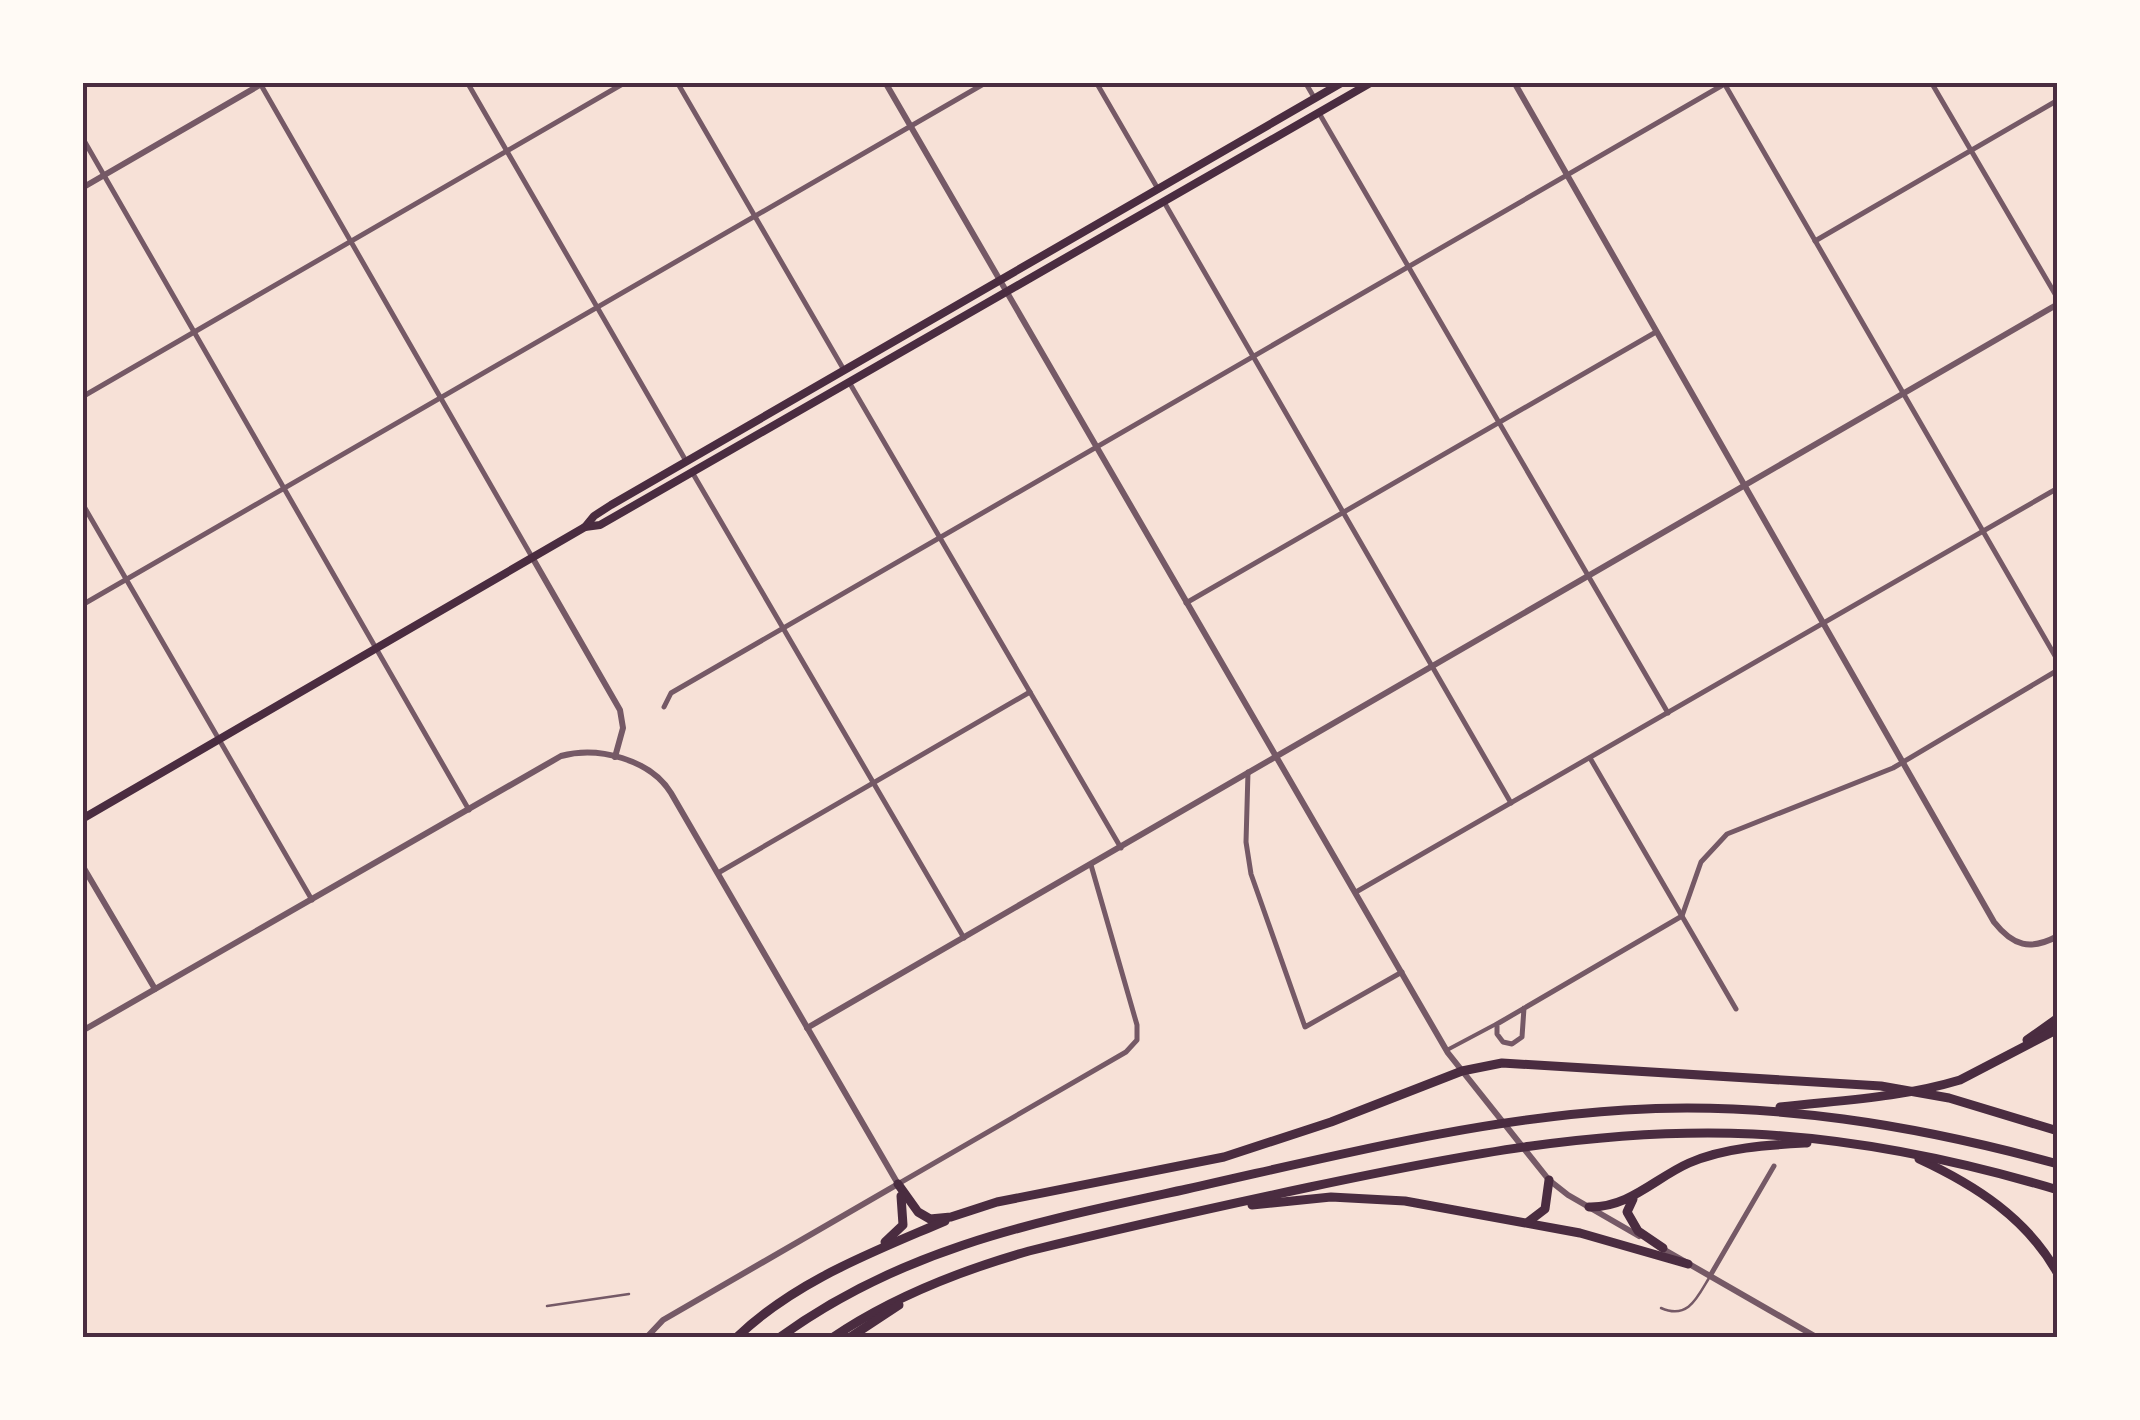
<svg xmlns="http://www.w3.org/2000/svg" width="2140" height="1420" viewBox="0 0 2140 1420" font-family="Jost,sans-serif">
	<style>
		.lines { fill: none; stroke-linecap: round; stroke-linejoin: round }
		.service { stroke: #755966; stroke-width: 2.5 }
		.pedestrian { stroke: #755966; stroke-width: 4 }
		.minor { stroke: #755966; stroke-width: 5 }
		.tertiary { stroke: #755966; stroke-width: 6 }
		.primary { stroke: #4a2c40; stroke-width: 8 }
		.motorway { stroke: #4a2c40; stroke-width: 9 }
		.neatline { fill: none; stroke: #4a2c40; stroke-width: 4 }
	</style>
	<rect width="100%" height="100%" fill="#f7e1d7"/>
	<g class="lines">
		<g class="service">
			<polyline points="547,1306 629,1294"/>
			<path d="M1661,1308C1688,1320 1697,1298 1709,1278"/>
		</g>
		<polyline class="pedestrian" points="1447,1050 1496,1024"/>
		<g class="minor">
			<polyline points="467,82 686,461"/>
			<polyline points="677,82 844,370"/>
			<polyline points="1096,82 1158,189"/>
			<polyline points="1305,82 1315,99"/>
			<polyline points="1931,82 2058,299"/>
			<polyline points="1724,83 2058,661"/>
			<polyline points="261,85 532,557"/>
			<polyline points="1319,113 1668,713"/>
			<polyline points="82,137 469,810"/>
			<polyline points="1164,202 1511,803"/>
			<polyline points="1815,241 2058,100"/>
			<polyline points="849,382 1121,848"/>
			<polyline points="82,397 626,82"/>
			<polyline points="692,472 964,938"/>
			<polyline points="82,503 312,900"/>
			<polyline points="1186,603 1656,332"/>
			<polyline points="82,605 987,82"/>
			<polyline points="664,707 671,693 1728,82"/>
			<polyline points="1590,758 1736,1009"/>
			<polyline points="1248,772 1246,842 1251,874 1305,1027 1402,972"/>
			<polyline points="718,873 1030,692"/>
			<polyline points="1356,892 2058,488"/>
			<polyline points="1524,1008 1522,1037 1512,1044 1503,1042 1497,1034 1497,1024 1682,916 1701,862 1727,834 1893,768 2058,670"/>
			<polyline points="898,1184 1126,1052 1137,1040 1137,1025 1091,865"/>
			<polyline points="1710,1276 1774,1166"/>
		</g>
		<g class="tertiary">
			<polyline points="885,82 1448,1053 1549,1180 1568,1195 1639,1236"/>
			<path d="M1514,82L1994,922C2013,946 2030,951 2058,936"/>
			<polyline points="82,188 265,82"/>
			<polyline points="532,557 620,710 623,728 615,757"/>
			<polyline points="82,865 155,989"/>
			<polyline points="807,1028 2058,304"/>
			<path d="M82,1031L561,756C598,746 650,759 671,793L898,1184L663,1320L646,1338"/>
			<polyline points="1663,1249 1818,1338"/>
		</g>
		<g class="primary">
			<polyline points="585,527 600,525 1372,82"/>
			<polyline points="82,819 585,527 594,516 611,505 1343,82"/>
		</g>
		<g class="motorway">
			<polyline points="2027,1040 2058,1018"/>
			<path d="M1780,1107C1841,1100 1900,1098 1960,1080L2058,1029"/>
			<path d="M1919,1159C1975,1185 2027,1218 2058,1274"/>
			<polyline points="898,1184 918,1212 930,1219 951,1217 997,1202 1224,1157 1331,1122 1462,1071 1502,1063 1881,1086 1949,1098 2058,1131"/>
			<polyline points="1633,1199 1627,1212 1638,1231 1663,1248"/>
			<polyline points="1252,1205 1331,1197 1405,1201 1580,1233 1688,1264"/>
			<path d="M1589,1207C1629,1208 1655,1178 1689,1163C1725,1147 1769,1145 1807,1143"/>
			<polyline points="1528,1222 1545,1209 1549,1180"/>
			<polyline points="885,1242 903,1225 901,1196"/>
			<path d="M736,1338C795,1281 871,1253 945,1221"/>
			<path d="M779,1338C903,1247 1040,1221 1187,1189C1331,1157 1477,1119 1625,1110C1772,1101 1916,1125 2058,1164"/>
			<path d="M832,1338C892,1297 959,1271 1029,1251C1122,1228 1216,1207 1310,1187C1456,1156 1602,1127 1753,1134C1856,1139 1958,1160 2058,1190"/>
			<polyline points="849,1338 899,1305"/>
		</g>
	</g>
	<rect width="2140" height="1420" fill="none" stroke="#fffaf5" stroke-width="170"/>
	<rect x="85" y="85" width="1970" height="1250" class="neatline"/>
</svg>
